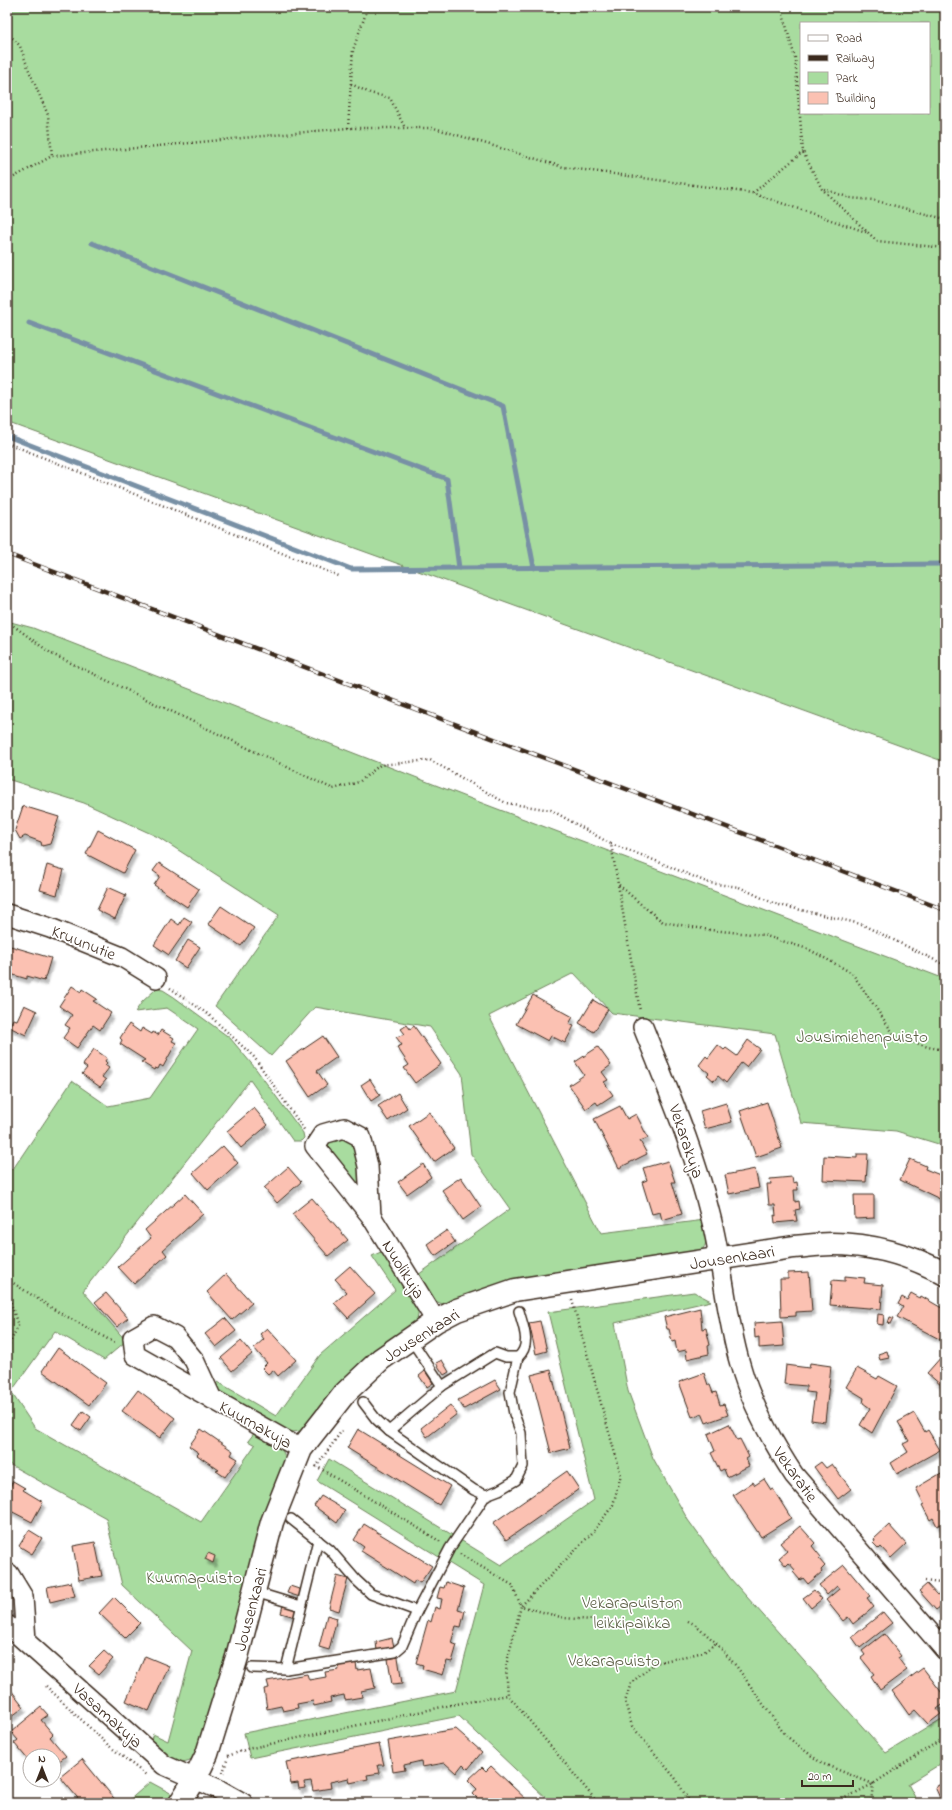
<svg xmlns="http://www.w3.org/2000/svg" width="952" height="1810" viewBox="0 0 952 1810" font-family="'Indie Flower',sans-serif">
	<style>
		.green { fill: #a8dc9f; stroke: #72835e; fill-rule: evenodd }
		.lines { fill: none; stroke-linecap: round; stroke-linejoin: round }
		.stream { stroke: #7890a5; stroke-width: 5 }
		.building { fill: #fbc1b2; stroke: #3b2a1e; filter: url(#shadow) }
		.lane-casing { stroke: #3b2a1e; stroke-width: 12 }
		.street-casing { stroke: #3b2a1e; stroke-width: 22 }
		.secondary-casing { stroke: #3b2a1e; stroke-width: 25 }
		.path { stroke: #3b2a1e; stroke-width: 2.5; stroke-dasharray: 1 3; stroke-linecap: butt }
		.lane { stroke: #fff; stroke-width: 9 }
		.street { stroke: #fff; stroke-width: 19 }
		.secondary { stroke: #fff; stroke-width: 22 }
		.rail-casing { stroke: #3b2a1e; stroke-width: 4.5 }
		.rail { stroke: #fff; stroke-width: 3; stroke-dasharray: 9; stroke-linecap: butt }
		.labels { text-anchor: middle; stroke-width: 3.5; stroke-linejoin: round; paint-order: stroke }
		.street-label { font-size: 17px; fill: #3b2a1e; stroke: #fff }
		.park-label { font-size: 17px; fill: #5c5f45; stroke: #fff }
	</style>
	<defs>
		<filter id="shadow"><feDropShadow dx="2.5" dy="4.5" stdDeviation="1" flood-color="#0004"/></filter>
	</defs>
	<rect width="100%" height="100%" fill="#fff"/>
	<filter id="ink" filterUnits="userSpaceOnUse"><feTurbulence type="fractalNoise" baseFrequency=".025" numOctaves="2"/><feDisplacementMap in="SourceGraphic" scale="8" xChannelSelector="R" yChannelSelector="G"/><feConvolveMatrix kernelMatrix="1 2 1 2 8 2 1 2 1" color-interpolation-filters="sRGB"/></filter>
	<g filter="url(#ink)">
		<g class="green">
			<path d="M7,7H945V762L7,422ZM801,23H929V113H801Z"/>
			<path d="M7,621L33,628L474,800L945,979V1146L896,1131L801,1123L775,1034L612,1013L574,973L489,1016L601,1233L705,1220C707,1234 710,1244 698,1254L445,1305L435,1301L431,1297L415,1277L510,1209L471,1154L462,1074L430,1027L315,1007L271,1056L215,1006L279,915L158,837L84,803L7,779Z"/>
			<path d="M156,989L163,990L174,997L230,1038L256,1069L303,1133L304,1138L301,1141H293L250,1080L83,1291L126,1341L104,1360L55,1331L11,1392L35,1428L201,1522L255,1445L248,1441L255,1432C266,1438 286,1445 285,1461L230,1656L196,1757C176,1769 165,1757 148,1747L153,1734L168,1741L192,1651L122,1585L106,1518L7,1463V1169H13L72,1081L108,1106L150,1098L198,1029L167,1008L135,1012L142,1002Z"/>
			<polygon points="356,1137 365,1199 329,1152 328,1140"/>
			<polygon points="383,1251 419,1310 417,1320 308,1426 301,1431 285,1433 228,1402 216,1388 216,1384 218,1382 276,1416 320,1355 395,1290 372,1256"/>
			<polygon points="694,1292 711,1301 615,1323 628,1391 653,1458 688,1520 730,1578 886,1753 945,1717 945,1761 908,1784 918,1803 551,1803 459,1716 250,1758 244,1733 456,1691 484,1585 317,1481 329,1459 501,1565 594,1500 548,1312"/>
			<polygon points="150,1782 174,1795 169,1803 126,1803"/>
		</g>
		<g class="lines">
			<g class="stream">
				<polyline points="92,243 503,406 534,568"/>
				<polyline points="29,323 447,479 459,568"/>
				<polyline points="7,436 351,569 945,564"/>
			</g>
		</g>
		<g class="building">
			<polygon points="23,806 59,817 50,844 42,846 41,842 25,836 20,839 15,830"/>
			<polygon points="98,830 135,850 123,873 86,854"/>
			<polygon points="159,863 199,889 187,907 154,885 160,876 153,871"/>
			<polygon points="47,865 64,870 57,895 40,890"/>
			<polygon points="108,887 126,895 115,919 97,910"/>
			<polygon points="221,906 254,928 241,946 208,924"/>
			<polygon points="184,917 192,922 169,955 154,945 171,919 179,925"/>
			<polygon points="188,940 200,947 186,968 175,961"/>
			<polygon points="7,945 51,958 44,981 27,976 27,979 7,973"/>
			<polygon points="72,986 81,992 82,989 97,999 93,1001 111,1013 100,1030 93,1025 77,1048 63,1038 70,1028 65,1025 72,1015 59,1006"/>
			<polygon points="533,995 573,1017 569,1024 574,1026 565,1043 551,1036 548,1041 516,1024"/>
			<polygon points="593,1000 608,1009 594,1032 579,1023"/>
			<polygon points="24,1005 37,1011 26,1035 9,1027 13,1019 17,1020"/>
			<polygon points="129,1024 140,1032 142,1028 152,1034 153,1032 158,1035 161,1030 174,1038 172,1041 176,1043 163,1067 160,1065 158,1069 155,1068 154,1070 141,1062 145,1060 120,1044 122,1040 120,1038"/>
			<polygon points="407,1025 410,1029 414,1026 441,1064 415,1083 404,1068 409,1065 397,1047 402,1045 396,1037 405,1034 401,1029"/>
			<polygon points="323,1036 337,1057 317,1071 327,1085 310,1097 286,1061"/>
			<polygon points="748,1040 760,1049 746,1067 741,1063 726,1083 718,1076 714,1081 707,1075 709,1073 699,1065 706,1056 708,1058 718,1045 724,1050 726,1048 737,1056"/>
			<polygon points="598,1047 611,1065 602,1072 608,1080 604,1082 613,1095 598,1105 596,1102 586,1109 569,1085 584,1075 575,1062"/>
			<polygon points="94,1049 107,1058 105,1061 107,1063 105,1065 109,1068 102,1077 106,1080 100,1087 82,1074 87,1068 83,1065"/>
			<polygon points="370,1079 380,1095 371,1101 361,1085"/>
			<polygon points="398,1093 407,1108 388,1121 378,1106"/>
			<polygon points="767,1102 782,1148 756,1157 740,1111"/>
			<polygon points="726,1103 732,1122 705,1129 700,1111"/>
			<polygon points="620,1106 627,1119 636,1114 648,1138 640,1141 647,1154 619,1168 594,1119"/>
			<polygon points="254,1108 268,1125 241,1148 227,1131"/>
			<polygon points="429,1112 454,1148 434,1162 409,1126"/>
			<polygon points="223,1146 238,1163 208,1190 193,1173"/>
			<polygon points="857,1154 868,1154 866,1182 823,1180 824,1156 857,1158"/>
			<polygon points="910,1159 926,1166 925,1169 945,1177 945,1194 942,1200 900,1180"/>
			<polygon points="668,1161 675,1182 672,1182 682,1214 662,1220 660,1212 652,1214 642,1182 647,1180 643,1168"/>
			<polygon points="423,1164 431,1177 407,1194 398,1182"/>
			<polygon points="288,1167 301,1182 277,1203 264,1188"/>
			<polygon points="755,1169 759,1188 729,1194 725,1175"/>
			<polygon points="461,1177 481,1207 463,1220 442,1190"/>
			<polygon points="792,1177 793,1183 797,1182 798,1190 794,1190 795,1202 799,1201 800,1209 795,1210 797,1221 775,1223 774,1215 776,1216 775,1205 769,1205 767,1184 771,1184 770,1179"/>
			<polygon points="185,1194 203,1214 163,1250 167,1255 134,1284 118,1267 151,1238 145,1230"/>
			<polygon points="854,1195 874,1195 874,1218 855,1219"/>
			<polygon points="312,1198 348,1240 328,1256 292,1214"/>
			<polygon points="447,1230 455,1242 435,1256 427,1244"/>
			<polygon points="350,1266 375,1294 348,1318 334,1303 347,1292 335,1279"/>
			<polygon points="809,1272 812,1311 796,1312 796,1316 781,1317 780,1279 788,1279 788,1273"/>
			<polygon points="226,1274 252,1303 232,1320 207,1292"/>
			<polygon points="845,1276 865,1278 864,1283 883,1285 881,1309 830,1305 832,1280 845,1281"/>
			<polygon points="106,1293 128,1318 117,1327 95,1302"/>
			<polygon points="911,1293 920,1298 921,1296 940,1307 945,1308 945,1342 897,1317 903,1307 898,1304 902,1297 907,1300"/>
			<polygon points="700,1308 702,1329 706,1328 710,1345 708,1346 709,1354 687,1359 686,1350 677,1352 675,1341 672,1342 669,1329 667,1329 664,1317"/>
			<polygon points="878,1314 884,1315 883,1325 877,1324"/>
			<polygon points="890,1317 894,1318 891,1324 888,1323"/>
			<polygon points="225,1318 236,1331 216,1347 205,1334"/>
			<polygon points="540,1321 547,1351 536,1354 529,1323"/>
			<polygon points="782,1321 784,1346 759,1348 759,1337 755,1338 754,1323"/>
			<polygon points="267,1328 296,1360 278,1376 273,1370 268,1374 262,1368 267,1363 254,1348 264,1339 260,1334"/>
			<polygon points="241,1341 252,1354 232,1371 221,1358"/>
			<polygon points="58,1348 106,1383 89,1405 42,1371"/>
			<polygon points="887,1351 889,1358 880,1360 878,1354"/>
			<polygon points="942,1356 945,1358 945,1382 942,1386 927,1373"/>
			<polygon points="442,1360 449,1372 444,1375 436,1363"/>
			<polygon points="810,1363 831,1366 825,1422 811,1420 815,1393 806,1392 806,1386 784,1384 786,1365 809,1368"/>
			<polygon points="857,1368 877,1379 879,1376 897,1386 872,1433 860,1425 870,1408 863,1403 864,1398 846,1387"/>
			<polygon points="551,1370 570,1448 551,1453 531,1375"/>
			<polygon points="425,1371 433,1383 427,1387 419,1376"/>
			<polygon points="704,1373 708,1385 710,1385 713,1393 716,1392 720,1405 724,1404 728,1415 706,1423 702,1413 692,1417 679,1382"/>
			<polygon points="495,1380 501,1389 464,1409 458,1400"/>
			<polygon points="138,1390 175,1418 160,1438 122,1411"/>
			<polygon points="450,1405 457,1414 427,1437 421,1428"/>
			<polygon points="83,1411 91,1417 81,1431 73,1425"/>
			<polygon points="914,1413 925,1432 928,1430 940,1450 897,1474 891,1463 908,1452 903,1444 909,1441 898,1422"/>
			<polygon points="729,1424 737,1440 740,1439 749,1457 746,1459 749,1466 727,1477 724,1469 720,1471 711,1453 715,1451 708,1434"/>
			<polygon points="201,1429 233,1451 231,1455 238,1459 225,1477 216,1471 219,1470 197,1455 199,1453 189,1446"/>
			<polygon points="358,1429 450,1486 439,1505 347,1448"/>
			<polygon points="821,1462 826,1468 832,1464 851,1489 838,1499 814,1467"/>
			<polygon points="567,1471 579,1489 506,1540 493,1523"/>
			<polygon points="943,1472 945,1476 944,1481 945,1522 937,1526 933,1518 930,1520 922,1505 924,1504 916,1488"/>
			<polygon points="764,1479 771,1490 773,1489 791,1518 761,1537 733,1495 753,1482 755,1485"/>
			<polygon points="13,1481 25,1488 23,1490 43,1502 32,1522 7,1509 10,1504 7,1503 7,1493"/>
			<polygon points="321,1496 345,1510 337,1523 314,1506"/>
			<polygon points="364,1524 432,1566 420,1583 415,1580 413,1584 361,1551 364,1547 354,1540"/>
			<polygon points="889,1525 906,1544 891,1558 881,1547 879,1549 873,1543 875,1541 874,1539"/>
			<polygon points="800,1526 815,1543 812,1546 821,1557 819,1559 825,1566 821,1570 822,1572 808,1584 803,1578 800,1580 793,1572 795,1570 789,1563 786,1566 779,1558 787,1551 780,1543"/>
			<polygon points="29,1530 42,1538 32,1554 19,1546"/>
			<polygon points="95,1542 102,1576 79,1580 73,1546"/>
			<polygon points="208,1553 215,1556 213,1563 205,1559"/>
			<polygon points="844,1565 870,1596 867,1598 874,1607 853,1624 848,1617 843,1621 826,1600 839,1589 837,1586 827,1595 819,1585"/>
			<polygon points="337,1576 348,1579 339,1611 329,1608"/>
			<polygon points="71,1582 75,1596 50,1602 47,1587"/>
			<polygon points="446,1582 464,1588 458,1609 465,1611 461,1627 456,1626 451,1643 457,1645 452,1662 447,1661 443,1675 422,1669 423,1665 416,1663 428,1620 431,1622 435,1607 440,1609 442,1599 437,1598 440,1587 444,1588"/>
			<polygon points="927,1584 937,1595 941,1592 945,1596 945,1603 936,1610 919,1591"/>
			<polygon points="290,1586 302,1590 300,1597 287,1593"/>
			<polygon points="814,1590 822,1599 811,1608 803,1598"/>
			<polygon points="114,1597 140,1623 125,1638 99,1613"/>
			<polygon points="283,1605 297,1610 295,1617 281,1613"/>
			<polygon points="883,1612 892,1623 860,1648 852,1637"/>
			<polygon points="327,1615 337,1618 329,1650 319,1647"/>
			<polygon points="884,1634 901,1656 898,1658 907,1670 880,1690 871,1676 874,1674 861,1658 865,1655 862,1651"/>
			<polygon points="392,1638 394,1647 377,1651 376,1642"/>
			<polygon points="104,1651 113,1659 99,1674 89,1666"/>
			<polygon points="145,1656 169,1666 149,1711 126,1701"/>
			<polygon points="398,1657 402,1684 392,1685 388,1659"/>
			<polygon points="356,1663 357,1670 371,1668 375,1688 361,1691 362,1697 345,1700 344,1695 330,1698 331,1702 314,1706 313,1701 297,1704 298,1708 283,1711 281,1706 267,1709 264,1689 269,1688 267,1681 307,1674 309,1680 326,1677 325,1672 339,1670 338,1666"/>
			<polygon points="923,1668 945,1697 945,1703 937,1709 941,1714 928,1724 915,1710 909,1715 892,1691"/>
			<polygon points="7,1685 24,1707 7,1720"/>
			<polygon points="41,1707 48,1715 41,1720 53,1734 50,1737 66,1756 54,1765 54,1756 30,1756 29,1761 14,1743 18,1740 11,1732"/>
			<polygon points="456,1729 482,1752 468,1769 463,1764 456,1773 445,1763 422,1767 421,1761 404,1765 405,1770 393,1772 388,1741"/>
			<polygon points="379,1744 384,1765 378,1765 380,1773 367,1775 368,1779 350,1783 349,1778 330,1782 331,1788 313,1791 311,1781 304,1782 305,1788 299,1789 298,1783 291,1784 286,1762"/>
			<polygon points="82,1759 117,1802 115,1803 82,1803 60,1777"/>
			<polygon points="491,1766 530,1803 482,1803 473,1794 477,1789 468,1780 482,1767 486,1771"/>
			<polygon points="945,1782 945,1798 941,1800 935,1787"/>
		</g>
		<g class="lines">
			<defs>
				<g id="lane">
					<polyline points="410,1338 442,1386"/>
					<path d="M363,1402L376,1419L389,1431L442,1386L495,1353L506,1357H518C532,1345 523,1326 519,1311"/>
					<polyline points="389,1431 474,1490 486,1495 499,1490 516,1480 523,1466 521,1433 514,1414 510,1392 518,1357"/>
					<polyline points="255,1592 301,1606"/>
					<polyline points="417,1611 450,1548 486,1495"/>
					<polyline points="252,1668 286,1669 395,1652 402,1646 417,1611 371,1594 356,1580 330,1550 291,1519"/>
					<polyline points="286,1669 318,1540"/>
				</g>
				<g id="street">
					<polyline points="7,914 50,928 122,957 156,978"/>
					<path d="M643,1027C668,1090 695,1152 711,1218C723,1266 726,1316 740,1364C751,1404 771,1440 794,1475L945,1650"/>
					<polyline points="371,1216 368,1166 361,1137 344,1128 323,1134 315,1146 371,1216 436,1321"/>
					<polyline points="212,1399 194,1360 175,1337 154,1326 133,1338 135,1355 301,1449"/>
					<polyline points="7,1574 9,1574 23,1597 26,1641"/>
					<polyline points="7,1625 164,1765 218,1789 243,1803"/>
				</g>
				<path id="secondary" d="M180,1803L195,1779L207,1754L237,1657L272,1522L301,1449L345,1393L381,1359L436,1321L457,1310L515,1290L794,1247C807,1246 819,1244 832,1244C871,1244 911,1255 945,1274"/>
			</defs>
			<use href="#lane" class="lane-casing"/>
			<use href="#street" class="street-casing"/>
			<use href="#secondary" class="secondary-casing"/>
			<g class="path">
				<polyline points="781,7 795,58 803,152 822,189 877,241 945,248"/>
				<polyline points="7,32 20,46 30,73 48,115 52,156"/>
				<polyline points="351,84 370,93 390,98 405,128"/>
				<polyline points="348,128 353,50 368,7"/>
				<polyline points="7,181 52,156 348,128 434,128 563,167 752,193 869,233"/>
				<polyline points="824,189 850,198 873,200 945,219"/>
				<polyline points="753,193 803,152"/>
				<polyline points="7,443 339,576"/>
				<polyline points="7,621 52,654 333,789 359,782 380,765 430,760 506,803 551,810 611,844 640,1011"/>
				<polyline points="611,844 644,856 709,883 739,887 775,904 861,924 945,965"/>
				<polyline points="619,885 643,906 663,922 710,930 763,935 808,949 852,973 895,1036 928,1047 945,1050"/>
				<polyline points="170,988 209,1015 254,1057 305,1131"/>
				<polyline points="7,1279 55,1310 117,1344"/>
				<polyline points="7,1291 18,1326 7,1349"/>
				<polyline points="572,1300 621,1475 613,1505 594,1531 521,1606 564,1618 592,1620"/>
				<polyline points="316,1466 441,1542"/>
				<polyline points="316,1467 343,1429"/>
				<polyline points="460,1554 512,1585 521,1606 506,1666 508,1695 598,1803"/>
				<polyline points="925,1581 940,1583 945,1581"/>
				<polyline points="688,1621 696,1625 716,1643 737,1667 785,1735 821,1763 873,1784 871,1803"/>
				<polyline points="46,1686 108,1745 146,1775"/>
				<polyline points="228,1756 247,1749 456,1704 508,1695"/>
				<polyline points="223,1773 227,1760"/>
				<polyline points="690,1803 676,1779 632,1726 625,1702 631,1683 655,1663 704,1652 716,1643"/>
				<polyline points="835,1803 873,1784 945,1737"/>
			</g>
			<use href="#lane" class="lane"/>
			<use href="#street" class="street"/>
			<use href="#secondary" class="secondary"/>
			<defs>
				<polyline id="rail" points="7,554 945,910"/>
			</defs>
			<use href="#rail" class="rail-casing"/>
			<use href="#rail" class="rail"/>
		</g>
	</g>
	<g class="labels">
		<g class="street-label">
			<text transform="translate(84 942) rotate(22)" y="6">Kruunutie</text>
			<text transform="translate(687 1141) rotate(71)" y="6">Vekarakuja</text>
			<text transform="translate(732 1257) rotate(-9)" y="6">Jousenkaari</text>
			<text transform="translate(404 1269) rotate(58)" y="6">Nuolikuja</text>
			<text transform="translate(421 1335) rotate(-32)" y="6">Jousenkaari</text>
			<text transform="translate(256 1424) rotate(29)" y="6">Kuurnakuja</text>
			<text transform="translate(796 1474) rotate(54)" y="6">Vekaratie</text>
			<text transform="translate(250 1609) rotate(-75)" y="6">Jousenkaari</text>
			<text transform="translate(108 1715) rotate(42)" y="6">Vasamakuja</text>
		</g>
		<g class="park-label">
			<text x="862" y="1042">Jousimiehenpuisto</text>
			<text x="194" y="1583">Kuurnapuisto</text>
			<text x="632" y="1608">Vekarapuiston<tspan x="632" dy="20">leikkipaikka</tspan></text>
			<text x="614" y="1666">Vekarapuisto</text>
		</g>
	</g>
	<rect width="952" height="1810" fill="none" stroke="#fff" stroke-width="24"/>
	<rect x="12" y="12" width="928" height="1786" fill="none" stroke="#3b2a1e" stroke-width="1.5" filter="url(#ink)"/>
	<rect x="800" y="22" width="130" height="92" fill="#ffffff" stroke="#b1aaa5"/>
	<rect x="808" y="35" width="20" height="6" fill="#ffffff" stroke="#b1aaa5"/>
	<text x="836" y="42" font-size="12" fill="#3b2a1e">Road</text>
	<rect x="808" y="55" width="20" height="6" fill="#3b2a1e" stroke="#b1aaa5"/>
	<text x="836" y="62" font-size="12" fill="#3b2a1e">Railway</text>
	<rect x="808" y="72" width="20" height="12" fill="#a8dc9f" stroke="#b1aaa5"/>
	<text x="836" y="82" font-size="12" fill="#3b2a1e">Park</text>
	<rect x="808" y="92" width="20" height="12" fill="#fbc1b2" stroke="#b1aaa5"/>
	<text x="836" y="102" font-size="12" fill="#3b2a1e">Building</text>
	<g transform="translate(42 1768)"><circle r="19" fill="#ffffff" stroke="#b1aaa5"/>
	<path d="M0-3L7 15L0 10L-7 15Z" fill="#3b2a1e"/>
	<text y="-6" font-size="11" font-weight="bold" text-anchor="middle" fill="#3b2a1e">N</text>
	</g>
	<path d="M802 1780v6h51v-6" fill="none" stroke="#3b2a1e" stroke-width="2"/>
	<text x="808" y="1780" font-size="12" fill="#3b2a1e" stroke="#ffffff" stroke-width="3" paint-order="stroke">20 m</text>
</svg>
